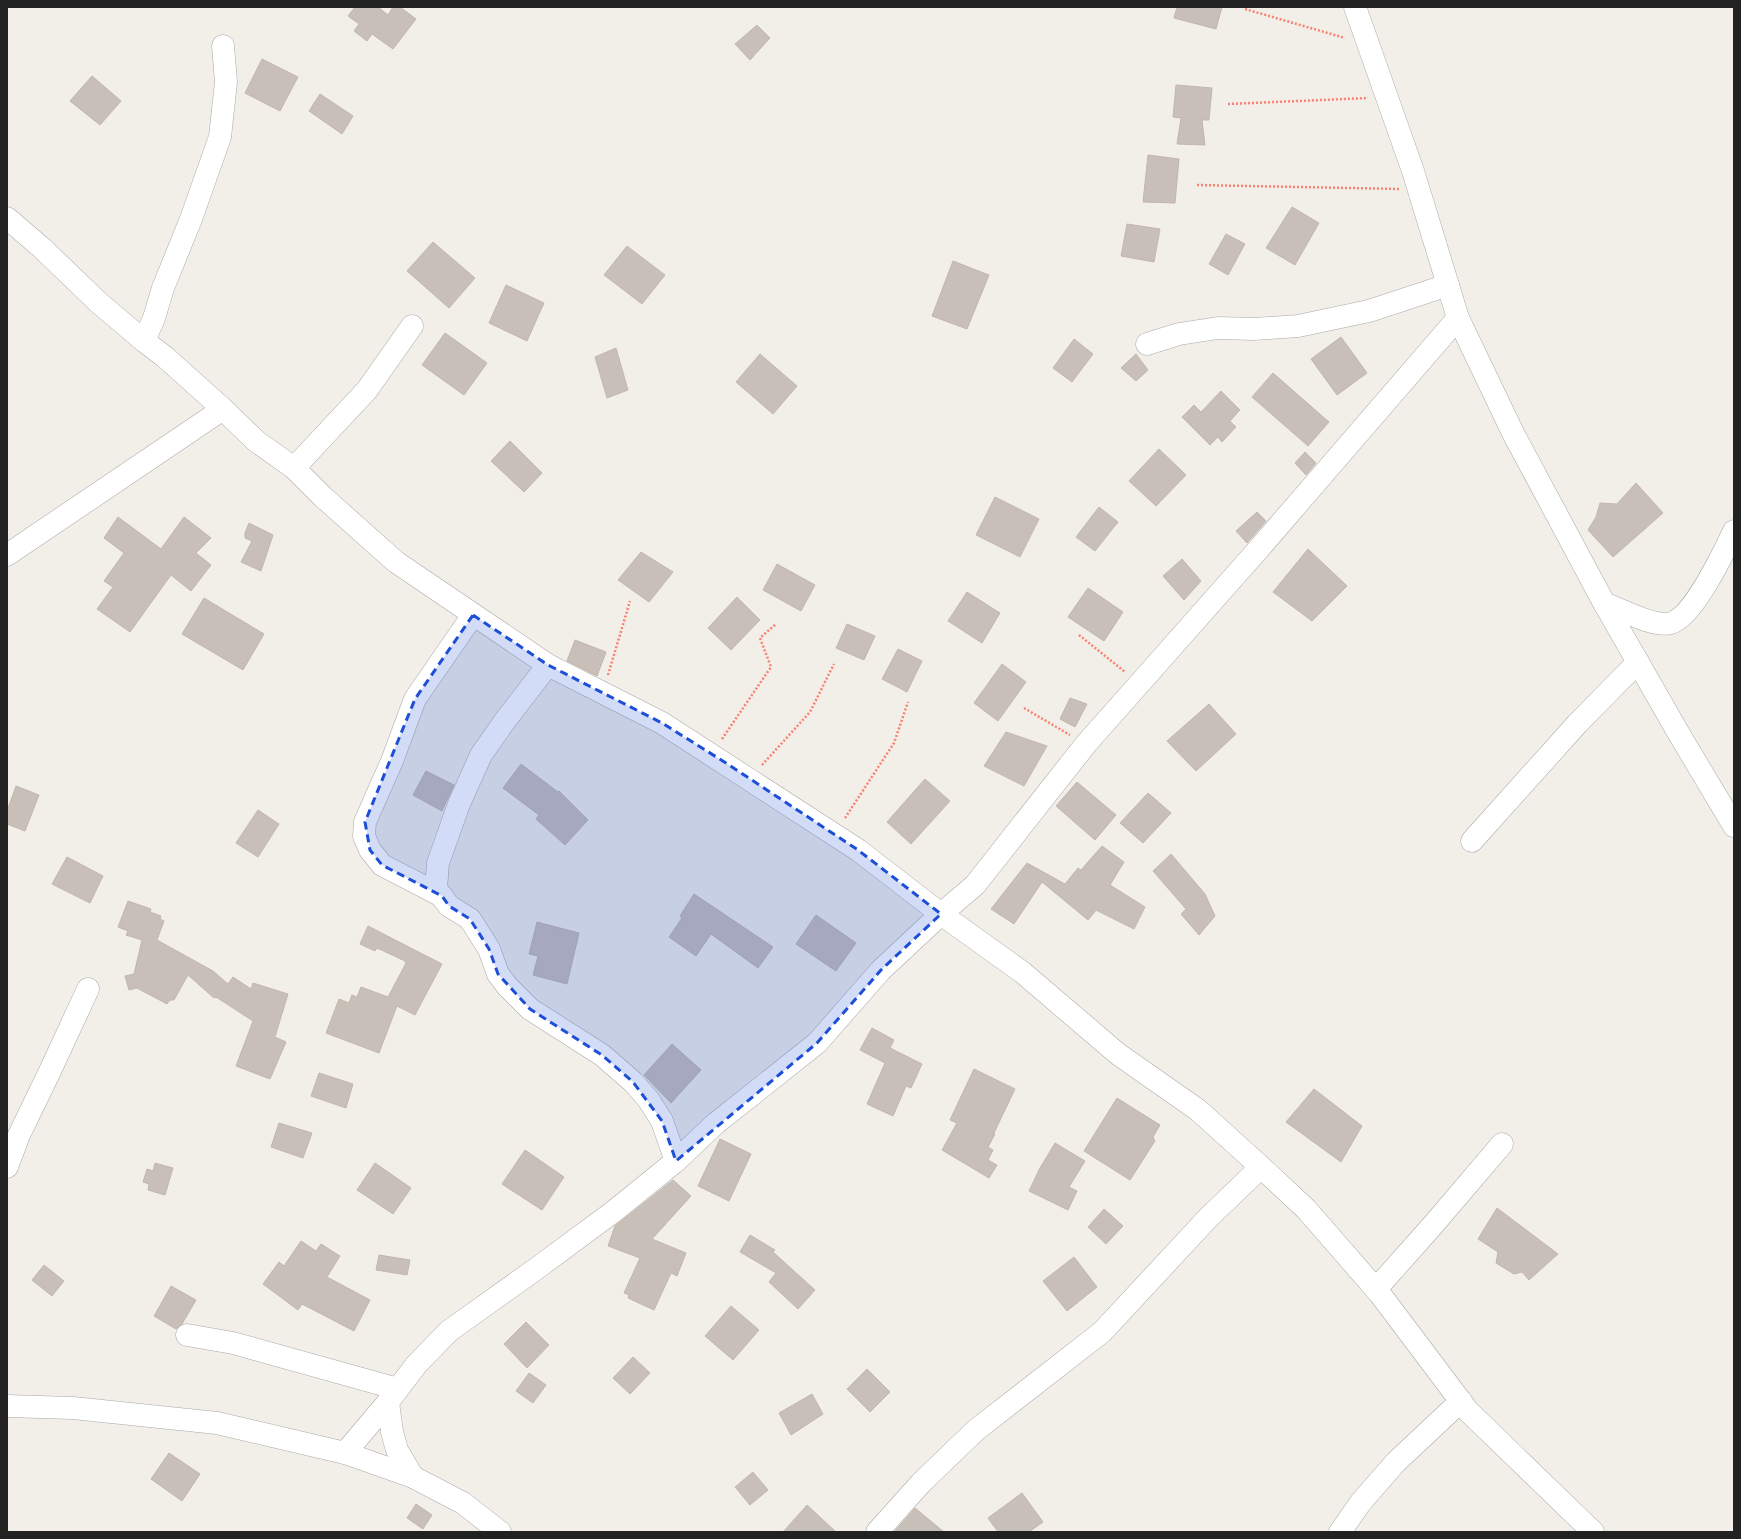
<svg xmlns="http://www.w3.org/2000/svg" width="1741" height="1539" viewBox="0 0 1741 1539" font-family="Ubuntu,sans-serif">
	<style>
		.building { fill: #c7bfb8; stroke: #c4b6ab }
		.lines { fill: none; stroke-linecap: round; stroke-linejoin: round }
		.minor-casing { stroke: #a9a9a9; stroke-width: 23 }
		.path { stroke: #fa8072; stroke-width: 2.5; stroke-dasharray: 2 2; stroke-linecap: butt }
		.minor { stroke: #fff; stroke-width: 22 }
		.marked { fill: #1d4ed8; fill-opacity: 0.2; stroke: #1d4ed8; stroke-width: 3; stroke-dasharray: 8 5; stroke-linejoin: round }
	</style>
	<rect width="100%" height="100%" fill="#f2efe9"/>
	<g class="building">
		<polygon points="355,7 378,7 388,15 393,7 400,7 416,19 393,49 372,34 367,41 354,31 359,24 348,16"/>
		<polygon points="1177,7 1222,7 1216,29 1174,18"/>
		<polygon points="757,25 770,38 750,60 735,44"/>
		<polygon points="262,59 298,77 280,111 245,93"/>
		<polygon points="92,76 121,101 100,125 70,101"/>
		<polygon points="1176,85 1212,88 1209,120 1202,120 1205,145 1177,144 1181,118 1173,117"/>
		<polygon points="320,94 353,116 342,134 309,111"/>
		<polygon points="1148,155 1179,159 1175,203 1143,202"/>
		<polygon points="1292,207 1319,223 1295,265 1266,248"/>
		<polygon points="1127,224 1160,229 1154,262 1121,256"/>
		<polygon points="1226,234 1245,244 1228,275 1209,264"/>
		<polygon points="433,242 475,278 449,308 407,271"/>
		<polygon points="627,246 665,275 642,304 604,275"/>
		<polygon points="953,261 989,275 967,329 932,316"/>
		<polygon points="506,285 544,303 527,341 489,323"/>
		<polygon points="445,333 487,363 464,395 422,365"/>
		<polygon points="1341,337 1367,373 1337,395 1311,359"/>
		<polygon points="1074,339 1093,354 1072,382 1053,368"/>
		<polygon points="616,348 628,390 607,398 595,357"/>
		<polygon points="760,354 797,386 773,414 736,382"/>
		<polygon points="1136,354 1148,370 1136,381 1121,368"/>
		<polygon points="1273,373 1329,422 1308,446 1252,397"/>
		<polygon points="1221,391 1240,410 1230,421 1236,427 1222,442 1218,437 1210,445 1182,417 1194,405 1201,412"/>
		<polygon points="510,441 542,473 524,492 491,461"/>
		<polygon points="1159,449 1186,475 1156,506 1129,481"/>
		<polygon points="1305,452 1316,463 1306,475 1295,463"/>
		<polygon points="1636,483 1663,513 1613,557 1588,530 1596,517 1600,503 1617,504"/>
		<polygon points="995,497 1039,519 1020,557 976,535"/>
		<polygon points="1099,507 1118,522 1095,551 1076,537"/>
		<polygon points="1257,512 1266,521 1247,543 1236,531"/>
		<polygon points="118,517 161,549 184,517 211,538 196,553 211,565 191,591 171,575 130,632 97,609 113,587 104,581 124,553 104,538"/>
		<polygon points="249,523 273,535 261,571 241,562 252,541 245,538 245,533"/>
		<polygon points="1308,549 1347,586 1312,621 1273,592"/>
		<polygon points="641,552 673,572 649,602 618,580"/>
		<polygon points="1182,559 1201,581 1184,600 1163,576"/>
		<polygon points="777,564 815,585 801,611 763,590"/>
		<polygon points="1088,588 1123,612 1104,641 1068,617"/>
		<polygon points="967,592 1000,613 982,643 948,621"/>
		<polygon points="737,597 760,620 731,650 708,628"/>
		<polygon points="204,598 264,634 243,670 182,634"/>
		<polygon points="847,624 875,636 864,660 836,648"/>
		<polygon points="575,640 606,652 597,676 567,661"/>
		<polygon points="898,649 922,661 907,692 882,679"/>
		<polygon points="1002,664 1026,682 998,721 974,703"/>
		<polygon points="1070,698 1087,704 1075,727 1060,719"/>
		<polygon points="1209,704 1236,734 1196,771 1167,741"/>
		<polygon points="1006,732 1047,746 1024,786 984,766"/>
		<polygon points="521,764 558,792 559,791 588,820 565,845 536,819 539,815 503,788"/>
		<polygon points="426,771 454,785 442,811 413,795"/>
		<polygon points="925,779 950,801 911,844 887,822"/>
		<polygon points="1077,782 1116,815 1095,840 1056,806"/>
		<polygon points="16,786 39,795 25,831 7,824 7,811"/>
		<polygon points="1148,793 1171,813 1143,843 1120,823"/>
		<polygon points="258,810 279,824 258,857 236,843"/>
		<polygon points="1102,846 1124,862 1110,885 1145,907 1134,929 1096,910 1088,920 1042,882 1014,924 991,909 1027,863 1065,884 1078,868 1081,870"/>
		<polygon points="1171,854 1205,894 1215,916 1199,935 1181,914 1186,909 1153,871"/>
		<polygon points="67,857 103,876 90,903 52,884"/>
		<polygon points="694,894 773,947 758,968 711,934 696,956 669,937 682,918 680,916"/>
		<polygon points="128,901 151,909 150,912 161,916 160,919 164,921 157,940 213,971 228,984 233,977 251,989 253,983 288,994 275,1037 286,1042 270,1079 236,1066 253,1021 216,997 214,998 188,975 174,1000 170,1000 167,1004 137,988 129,990 125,976 134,974 142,940 126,935 128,931 118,927"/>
		<polygon points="816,915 856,943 836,971 796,944"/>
		<polygon points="537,922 579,933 567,984 533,975 538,956 529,954"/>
		<polygon points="368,926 442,964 415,1015 397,1006 379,1053 326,1033 339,999 349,1003 352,995 357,997 361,987 388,997 406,963 405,961 377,948 375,951 360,944"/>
		<polygon points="872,1028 894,1040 890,1048 922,1064 911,1088 906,1086 893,1116 867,1104 885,1063 860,1050"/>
		<polygon points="672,1044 701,1070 671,1103 644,1075"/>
		<polygon points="974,1069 1015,1089 994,1133 995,1134 988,1147 993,1150 988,1160 997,1165 989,1178 942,1150 957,1123 950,1120"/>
		<polygon points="319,1073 353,1084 346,1108 311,1096"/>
		<polygon points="1314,1089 1362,1126 1341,1162 1286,1122"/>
		<polygon points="1117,1098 1160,1125 1153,1137 1155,1141 1130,1180 1084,1151"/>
		<polygon points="279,1123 312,1133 303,1158 271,1147"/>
		<polygon points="720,1139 751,1154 729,1201 698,1186"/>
		<polygon points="1055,1143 1085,1161 1069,1187 1077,1191 1068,1210 1029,1191 1040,1168"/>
		<polygon points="525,1150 564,1177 542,1210 502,1184"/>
		<polygon points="155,1163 173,1168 165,1195 148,1190 149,1184 143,1182 147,1169 153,1171"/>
		<polygon points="375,1163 411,1188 393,1214 357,1190"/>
		<polygon points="673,1180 691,1196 652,1239 686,1253 677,1276 671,1273 654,1310 628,1298 629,1295 624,1293 640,1258 608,1246 615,1226"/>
		<polygon points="1497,1208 1558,1254 1529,1280 1522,1272 1514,1274 1496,1263 1498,1252 1478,1239"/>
		<polygon points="1104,1209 1123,1226 1106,1244 1088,1227"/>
		<polygon points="750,1235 775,1250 773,1252 815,1290 798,1309 769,1282 776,1273 740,1252"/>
		<polygon points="301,1241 316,1251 321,1244 340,1256 327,1277 370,1300 354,1331 302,1304 298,1310 263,1284 279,1262 284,1266"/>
		<polygon points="379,1255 410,1260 407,1275 376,1270"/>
		<polygon points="1074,1257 1097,1287 1067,1311 1043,1281"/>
		<polygon points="44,1265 64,1281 52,1296 32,1280"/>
		<polygon points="171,1286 196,1300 182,1324 176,1329 154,1316"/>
		<polygon points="731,1306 759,1330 733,1360 705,1336"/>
		<polygon points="526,1322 549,1345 527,1368 504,1344"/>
		<polygon points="633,1357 650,1373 630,1394 613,1378"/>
		<polygon points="867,1369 890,1392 870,1412 847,1389"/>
		<polygon points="529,1373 546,1385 533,1403 516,1391"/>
		<polygon points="812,1394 823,1414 791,1435 779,1413"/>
		<polygon points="169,1453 200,1474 182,1501 151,1479"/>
		<polygon points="753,1472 768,1490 750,1505 735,1487"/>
		<polygon points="1022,1493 1043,1522 1029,1532 998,1532 988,1518"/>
		<polygon points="416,1504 432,1515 423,1529 407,1518"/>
		<polygon points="807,1505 836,1532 783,1532"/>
		<polygon points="915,1508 944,1532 894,1532"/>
	</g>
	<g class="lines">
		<defs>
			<g id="minor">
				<polyline points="1355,7 1413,171 1458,318 1513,433 1604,603 1679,734 1734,826"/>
				<polyline points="7,218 42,248 98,302 144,341 165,357 223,409 256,441 294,468 323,497 396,562 548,665 662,723 858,850 941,914 1022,972 1118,1054 1198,1110 1261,1167 1306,1209 1380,1294 1468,1411 1593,1532"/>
				<polyline points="144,341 154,318 163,288 191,219 220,137 226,82 223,46"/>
				<polyline points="1147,344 1179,334 1218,328 1254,329 1298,326 1369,311 1448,285"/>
				<polyline points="294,468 367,390 412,326"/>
				<polyline points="7,555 223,409"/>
				<path d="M1604,603C1620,609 1655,628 1671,623C1693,617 1724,552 1734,531"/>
				<polyline points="548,665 504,722 481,755 459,804 438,863 436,889 449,906 470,919 489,949 498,974 507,986 530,1009 602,1055 633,1082 648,1099 662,1121 676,1161"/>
				<polyline points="1472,841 1577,724 1638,662"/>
				<polyline points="442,896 382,865 370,850 364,836 365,822 392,761 415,699 473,615"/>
				<polyline points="7,1167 19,1135 50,1071 88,989"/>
				<polyline points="1376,1289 1433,1225 1502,1144"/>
				<polyline points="187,1335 233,1343 398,1389"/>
				<polyline points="388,1402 392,1432 397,1450 413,1477"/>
				<polyline points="7,1406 73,1408 217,1423 345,1453 413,1477 463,1503 500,1532"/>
				<polyline points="345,1453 388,1402 416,1365 449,1331 540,1266 613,1212 676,1161 715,1124 817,1043 881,970 941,914 975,885 1086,744 1256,552 1458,318"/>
				<polyline points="877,1532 921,1483 976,1430 1102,1332 1208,1218 1261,1167"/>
				<polyline points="1340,1532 1361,1502 1396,1462 1461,1401"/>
			</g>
		</defs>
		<use href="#minor" class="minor-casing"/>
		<g class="path">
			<polyline points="1245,9 1345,38"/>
			<polyline points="1228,104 1368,98"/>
			<polyline points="1197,185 1400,189"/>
			<polyline points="1079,635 1125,672"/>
			<polyline points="608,675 630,601"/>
			<polyline points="1024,708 1070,735"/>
			<polyline points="722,739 771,667 760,638 776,624"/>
			<polyline points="762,765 810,712 834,664"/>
			<polyline points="845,818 894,743 908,702"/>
		</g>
		<use href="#minor" class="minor"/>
	</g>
	<path class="marked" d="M473,615L548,665L662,723L726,763L858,850L941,914L881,970L817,1043L676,1161L662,1121L633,1082L602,1055L530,1009L498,974L489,949L470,919L449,906L442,896L382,865L370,850L365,822L415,699Z"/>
	<rect width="1741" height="1539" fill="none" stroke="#222222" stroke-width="16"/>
</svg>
